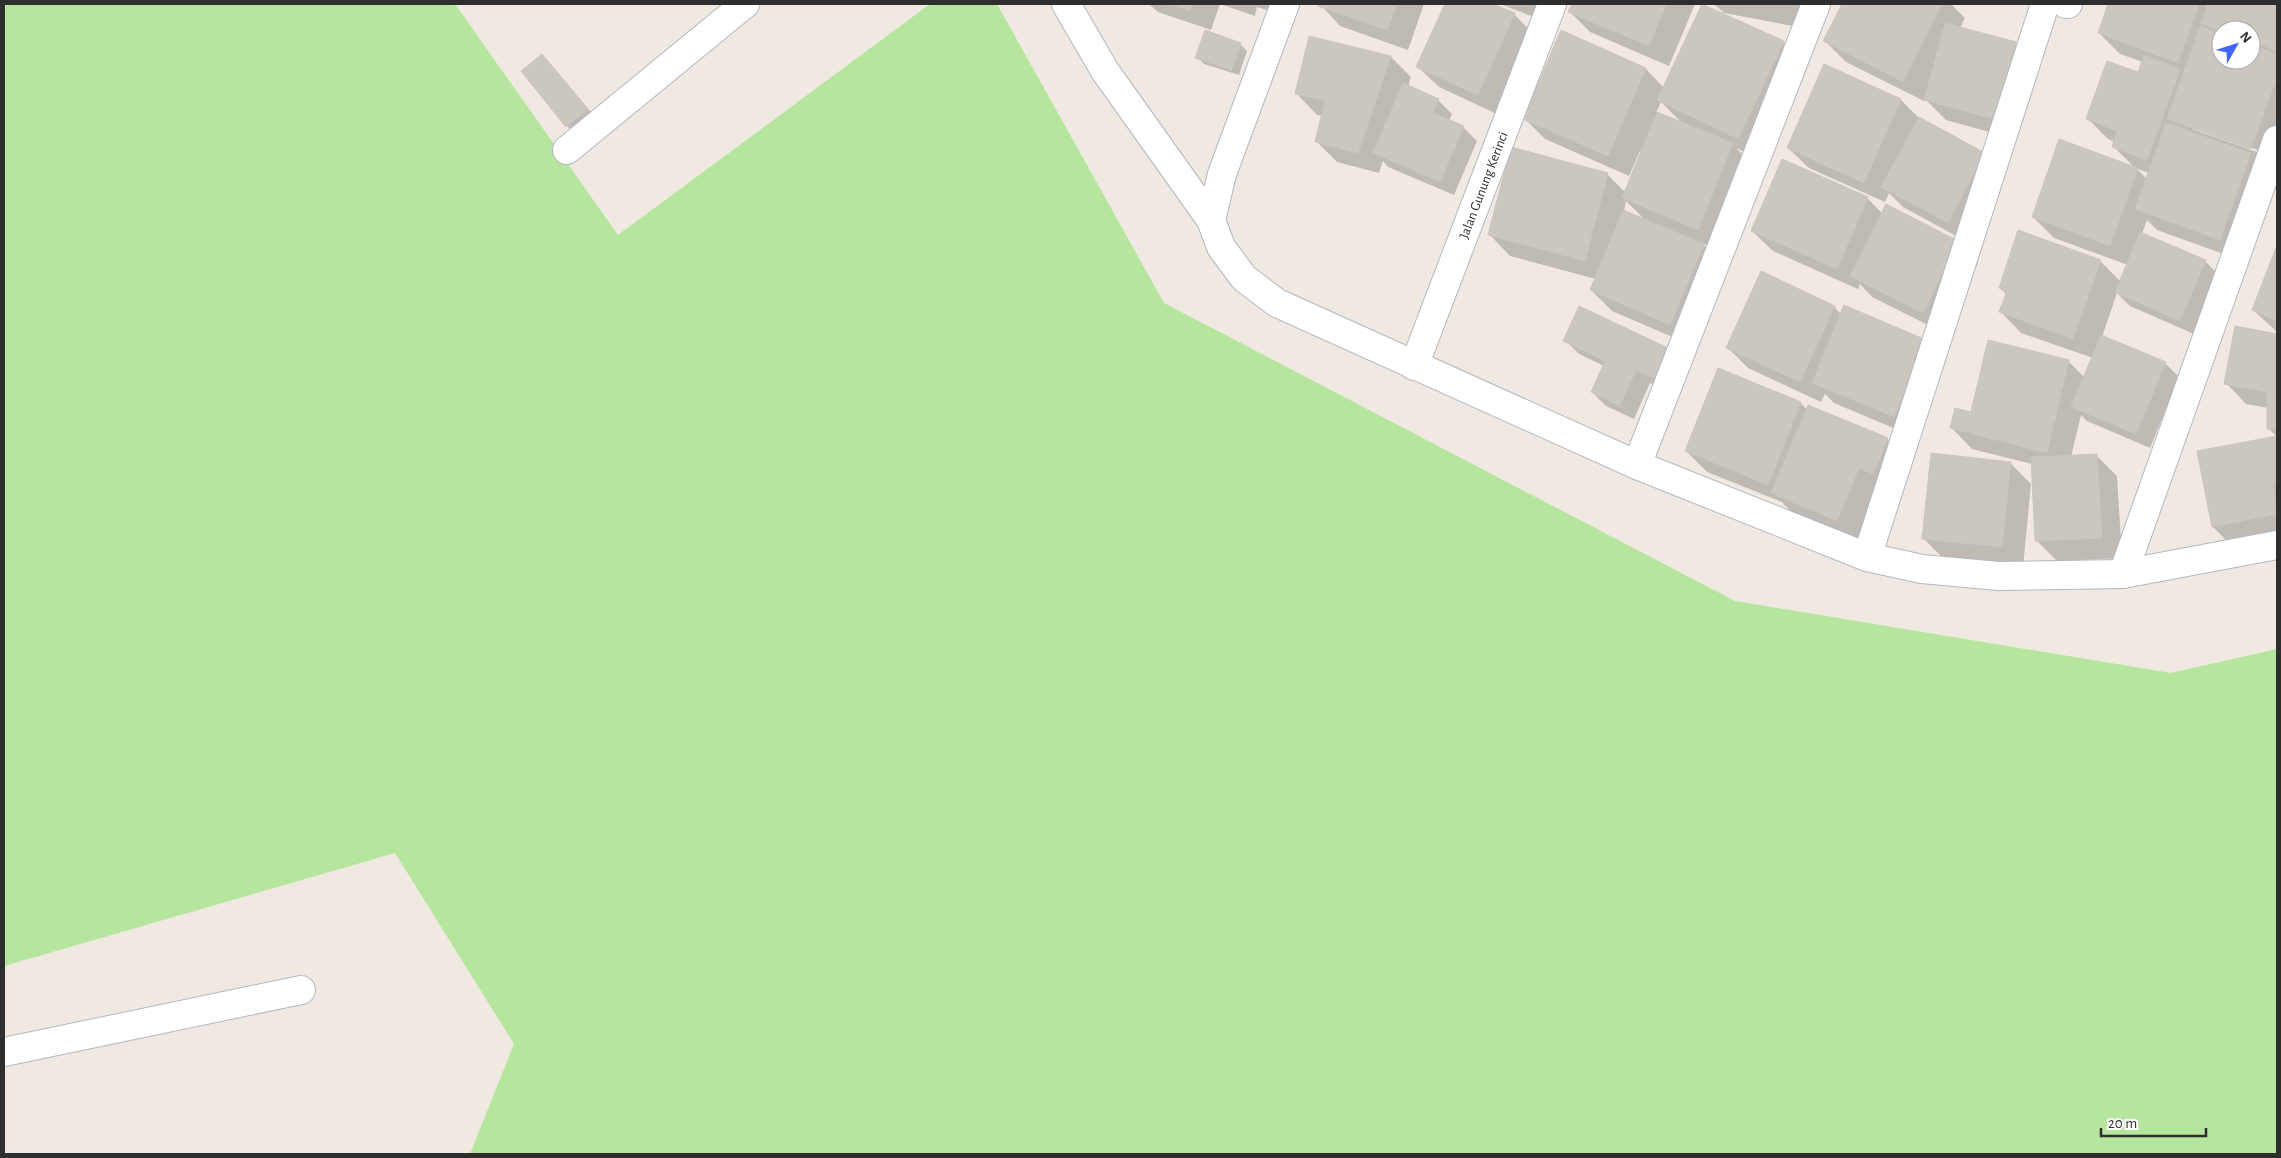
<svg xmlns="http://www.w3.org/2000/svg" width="2281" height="1158" viewBox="0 0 2281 1158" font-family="'Alegreya Sans',sans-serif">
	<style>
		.green { fill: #b6e59e }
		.shadow { fill: #0003; fill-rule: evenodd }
		.building { fill: #cbc7bf; stroke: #cbc5ba }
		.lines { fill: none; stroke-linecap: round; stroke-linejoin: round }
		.minor-casing { stroke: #b4b7c1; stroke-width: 30 }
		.minor { stroke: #fff; stroke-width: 28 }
		.labels { text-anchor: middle; stroke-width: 4.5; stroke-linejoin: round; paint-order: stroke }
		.street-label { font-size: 14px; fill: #2e2e2e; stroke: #fff }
	</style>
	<rect width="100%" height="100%" fill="#efe9e1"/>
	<polygon class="green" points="4,4 455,4 618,235 930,4 997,4 1164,303 1735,601 2171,673 2277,649 2277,1154 470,1154 514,1044 395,853 4,966"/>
	<g class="shadow">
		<polygon points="1149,4 1220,4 1211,30 1158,12"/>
		<polygon points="1220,4 1272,4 1270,11 1257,7 1255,16"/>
		<polygon points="1320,4 1424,4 1408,50 1340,26"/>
		<polygon points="1446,4 1490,4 1514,14 1534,35 1499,115 1439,87 1418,67"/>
		<polygon points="1500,4 1551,4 1544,21"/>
		<polygon points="1573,4 1695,4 1669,66 1590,32 1570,12"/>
		<polygon points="1714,4 1802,4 1798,27 1724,13"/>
		<polygon points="1844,4 1951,4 1965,18 1960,28 2015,43 2036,64 2015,139 1946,120 1925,99 1924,101 1846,62 1825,41"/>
		<path d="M2110,4H2277V154L2240,260L2157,230L2147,220L2142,234L2205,261L2219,275L2194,334L2130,306L2117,293L2102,337L2165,363L2179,377L2150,448L2087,421L2081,415L2071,457L2097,456L2117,476L2122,558L2057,561L2036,540L2032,464L1972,449L1952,428L1972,414L2068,361L2085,378L2093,358L2021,333L2001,312L2007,295L2000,288L2100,261L2121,282L2128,265L2054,238L2033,217L2135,168L2113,146L2115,142L2108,139L2088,119L2139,74L2143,62L2120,54L2099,33ZM2221,30H2251V60H2221ZM2192,126L2258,150L2257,152L2192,129ZM2136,168L2149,173L2147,179Z"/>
		<path d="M1561,32L1646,69L1664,88L1783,42L1804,63L1759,159L1736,148L1753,165L1718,250L1702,243L1724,265L1691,345L1612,311L1591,290L1596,279L1510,256L1490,235L1607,174L1625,192L1642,152L1640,151L1629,176L1545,139L1524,118ZM1661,102L1682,123L1656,113ZM1626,201L1645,220L1624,211Z"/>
		<polygon points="1310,37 1391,57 1411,77 1408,87 1438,100 1452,114 1449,121 1463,127 1477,141 1454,195 1388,167 1383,161 1379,173 1337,162 1317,142 1323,116 1317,115 1297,94"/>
		<polygon points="1240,44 1247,51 1239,75 1204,64 1197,57"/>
		<polygon points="542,56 601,124 581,140 567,126"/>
		<polygon points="1825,66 1901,100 1921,120 1984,154 2005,175 1969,243 1903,207 1889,193 1885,202 1809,168 1788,148"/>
		<polygon points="1867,198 1883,214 1958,242 1978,263 1944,333 1872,297 1860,284 1858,289 1773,251 1752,231"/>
		<polygon points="2277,248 2277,332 2253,310"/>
		<polygon points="1834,307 1841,314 1925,341 1946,361 1915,437 1834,403 1825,394 1821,402 1748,368 1728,348"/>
		<polygon points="2236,327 2277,335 2277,539 2233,547 2213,527 2277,437 2269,429 2268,408 2246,404 2226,383"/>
		<polygon points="1565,340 1667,349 1668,391 1650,383 1634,419 1606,406 1592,392 1604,366 1579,354"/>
		<polygon points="1801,403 1807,410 1887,439 1908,460 1858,541 1793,514 1782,502 1707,472 1686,451"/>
		<polygon points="2010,463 2031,484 2023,567 1944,559 1923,538"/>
	</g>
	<g class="building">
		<polygon points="1170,4 1192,4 1190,11"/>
		<polygon points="1319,4 1397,4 1387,30 1318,6"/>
		<polygon points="1445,4 1493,4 1515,13 1478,95 1416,67"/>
		<polygon points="1572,4 1666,4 1649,46 1568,12"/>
		<polygon points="1702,4 1784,41 1738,139 1657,100"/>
		<polygon points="1842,4 1942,4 1903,82 1823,41"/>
		<polygon points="2108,4 2199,4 2178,63 2098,33"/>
		<polygon points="2208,4 2277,4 2277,51 2251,41 2251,30 2221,31 2201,23"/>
		<polygon points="1945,23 2016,42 1994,119 1924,100"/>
		<polygon points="2200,26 2221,33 2221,60 2251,60 2251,44 2277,54 2277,77 2251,149 2167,119"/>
		<polygon points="1205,30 1241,43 1232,70 1195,58"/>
		<polygon points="1561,30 1646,68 1608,156 1523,119"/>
		<polygon points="1309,36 1391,56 1358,153 1315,142 1325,101 1295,94"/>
		<polygon points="542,54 588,109 566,127 521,71"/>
		<polygon points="2144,55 2180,69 2147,160 2112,147 2117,131 2086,119 2107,61 2138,72"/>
		<polygon points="1824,64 1901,99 1864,183 1787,148"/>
		<polygon points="1403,83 1439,99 1433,113 1464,126 1440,182 1373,153"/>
		<polygon points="1657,112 1733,143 1698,230 1622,198"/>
		<polygon points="1919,117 1985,153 1948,223 1881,187"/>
		<polygon points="2166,123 2251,153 2220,240 2135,209"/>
		<polygon points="2059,139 2138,168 2110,246 2032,217"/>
		<polygon points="1511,147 1608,173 1585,261 1488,235"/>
		<polygon points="1782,159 1868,197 1837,269 1751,231"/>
		<polygon points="1886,204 1958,241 1923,313 1850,276"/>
		<polygon points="1623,210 1704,244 1670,325 1590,290"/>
		<polygon points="2018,230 2101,260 2073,339 1999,312 2007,291 1999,288"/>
		<polygon points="2140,232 2206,260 2180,321 2115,292"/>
		<polygon points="2277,245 2277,321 2252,310"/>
		<polygon points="1761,271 1835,306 1800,382 1726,348"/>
		<polygon points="1844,305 1926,340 1894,417 1812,383"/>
		<polygon points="1579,306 1668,348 1654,378 1636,370 1620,406 1591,392 1605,361 1563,341"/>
		<polygon points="2235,326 2277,334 2277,428 2267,429 2267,392 2224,384"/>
		<polygon points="2101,335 2166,362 2136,434 2071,407"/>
		<polygon points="1988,340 2069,360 2047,453 1950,428 1955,408 1971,412"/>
		<polygon points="1718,368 1801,402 1768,485 1685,451"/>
		<polygon points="1808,405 1888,438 1873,474 1859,468 1837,521 1771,493"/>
		<polygon points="2277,436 2277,481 2273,482 2277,514 2212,527 2197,451"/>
		<polygon points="1931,453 2011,462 2002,547 1922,539"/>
		<polygon points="2097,454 2102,538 2035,541 2031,457"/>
	</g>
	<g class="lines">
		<defs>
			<g id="minor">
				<polyline points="1066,4 1105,71 1211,220"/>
				<polyline points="1285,4 1222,174 1211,220 1221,247 1244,278 1277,303 1637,465 1867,557 1922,569 1998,576 2123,574 2277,545"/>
				<polyline points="2066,4 2068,4"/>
				<polyline points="567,150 745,4"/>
				<polyline points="1414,366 1552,4"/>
				<polyline points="1637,465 1816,4"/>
				<polyline points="1867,557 2045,4"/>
				<polyline points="2123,574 2277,140"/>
				<polyline points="4,1052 301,990"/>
			</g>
		</defs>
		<use href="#minor" class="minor-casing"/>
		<use href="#minor" class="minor"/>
	</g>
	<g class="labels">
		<g class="street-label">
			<text transform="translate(1483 185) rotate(-69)" y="5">Jalan Gunung Kerinci</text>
		</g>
	</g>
	<rect width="2281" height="1158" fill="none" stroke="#2e2e2e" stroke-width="10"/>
	<g transform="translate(2236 45) rotate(51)"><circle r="24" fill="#ffffff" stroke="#ababab"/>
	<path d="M0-4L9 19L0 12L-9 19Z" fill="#4264fb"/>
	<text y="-8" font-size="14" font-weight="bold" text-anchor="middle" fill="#2e2e2e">N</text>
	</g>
	<path d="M2101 1128v8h105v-8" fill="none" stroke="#2e2e2e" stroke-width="2.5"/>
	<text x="2108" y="1128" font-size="15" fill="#2e2e2e" stroke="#ffffff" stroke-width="4" paint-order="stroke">20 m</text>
</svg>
